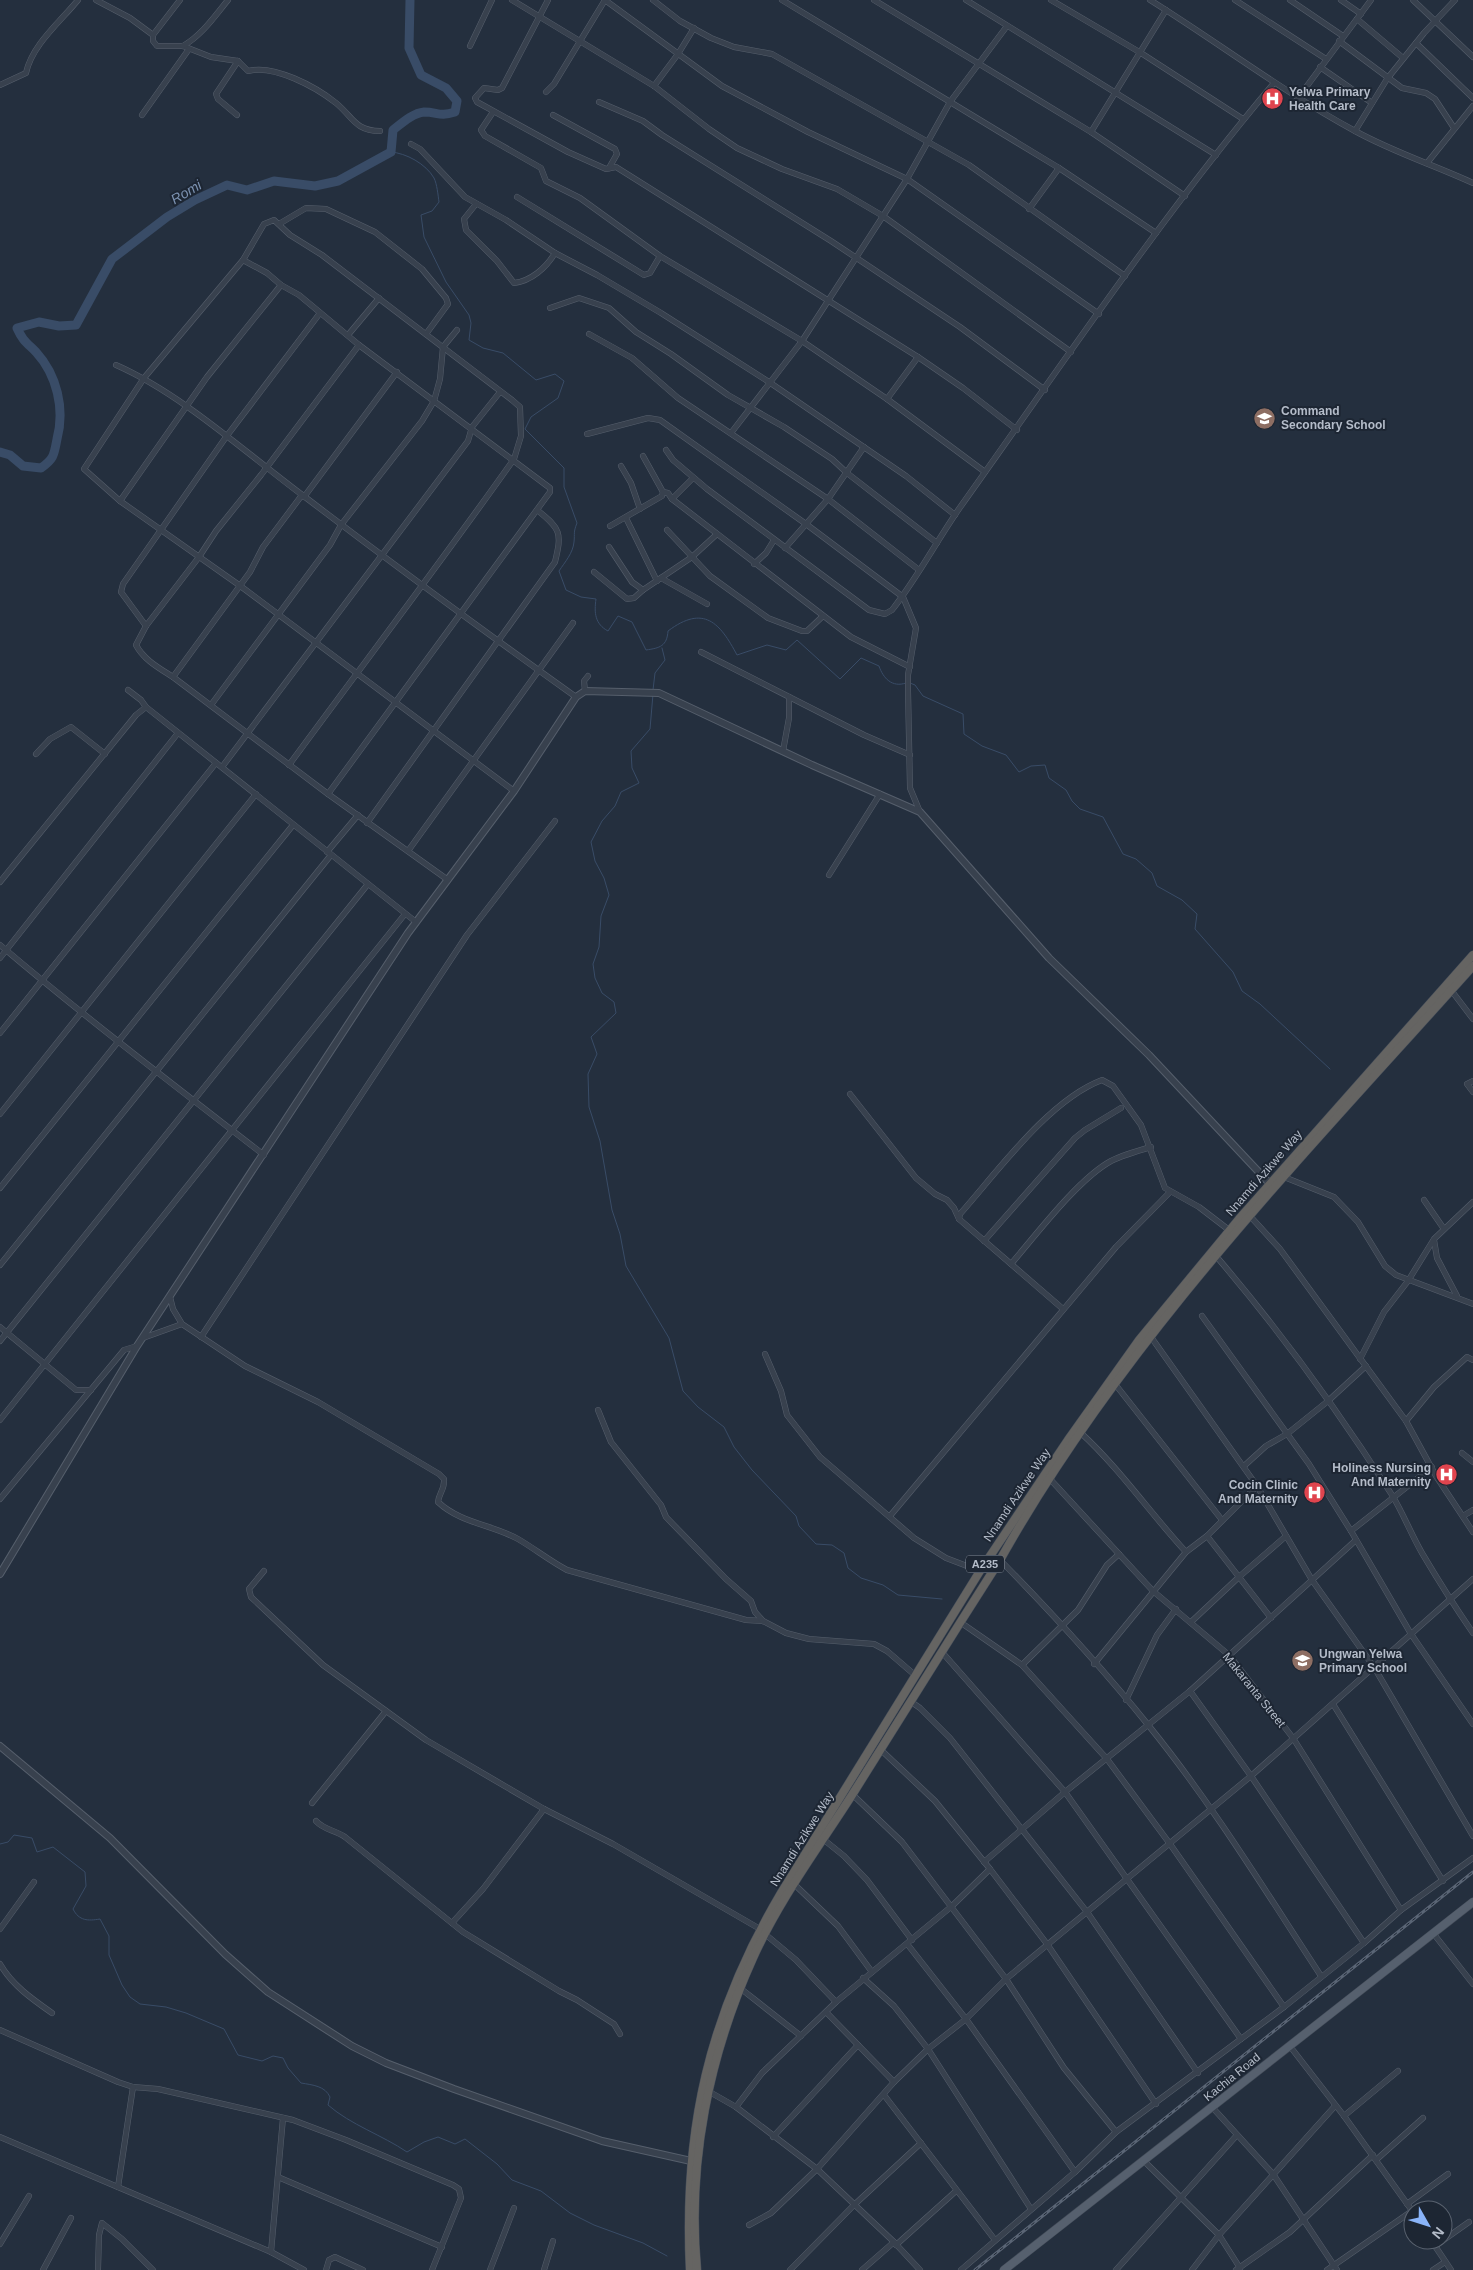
<svg xmlns="http://www.w3.org/2000/svg" width="1473" height="2270" viewBox="0 0 1473 2270" font-family="Arial,sans-serif">
	<style>
		.lines { fill: none; stroke-linecap: round; stroke-linejoin: round }
		.stream { stroke: #394c67; stroke-width: 1 }
		.river { stroke: #394c67; stroke-width: 9 }
		.minor-casing { stroke: #565f6c; stroke-width: 6 }
		.tertiary-casing { stroke: #565f6c; stroke-width: 8 }
		.primary-casing { stroke: #414a57; stroke-width: 9 }
		.trunk-casing { stroke: #434c59; stroke-width: 9 }
		.minor { stroke: #38414e; stroke-width: 5 }
		.tertiary { stroke: #38414e; stroke-width: 6 }
		.primary { stroke: #56606e; stroke-width: 8 }
		.trunk { stroke: #656462; stroke-width: 8 }
		.rail-casing { stroke: #5a6575; stroke-width: 3 }
		.rail { stroke: #1d2633; stroke-width: 1; stroke-dasharray: 4; stroke-linecap: butt }
		.labels { text-anchor: middle; stroke-width: 4; stroke-linejoin: round; paint-order: stroke }
		.shield { fill: #1d2633; stroke: #878f9c; stroke-width: 1 }
		.shield-label { font-size: 11px; font-weight: bold; fill: #b4bcc9 }
		.poi-label { font-size: 12px; font-weight: bold; fill: #b4bcc9; stroke: #1d2633; text-anchor: start }
		.street-label { font-size: 12px; fill: #b4bcc9; stroke: #1d2633 }
		.water-label { font-size: 14px; font-style: italic; fill: #7c92b1; stroke: #1d2633 }
	</style>
	<rect width="100%" height="100%" fill="#242f3e"/>
	<g class="lines">
		<g class="stream">
			<path d="M391,152C406,153 426,164 434,178C437,184 438,195 439,202L432,211L421,215L424,237L446,282L469,315L471,323L469,340L483,348L503,353L536,380L555,374L564,381L558,398L531,417L525,429L564,468V487L577,523C573,533 575,533 574,542C573,553 565,562 559,571L566,590L581,597L596,599C594,613 595,624 608,631L618,616L632,622L646,650C660,648 667,646 668,631C704,604 720,623 737,655L767,645L786,650L797,640L840,679L861,658L879,666C883,678 892,688 906,683"/>
			<polyline points="910,683 915,685 923,696 963,714 964,734 982,746 1006,755 1019,772 1031,766 1045,765 1049,778 1066,790 1072,801 1080,809 1103,817 1123,854 1136,859 1152,873 1157,886 1182,900 1197,914 1195,929 1233,972 1242,991 1260,1004 1330,1069"/>
			<polyline points="653,690 655,673 665,660 662,648"/>
			<polyline points="653,694 650,729 631,751 632,768 639,783 621,792 615,806 602,821 591,842 595,861 604,878 609,895 601,916 599,947 593,964 595,978 602,993 614,1002 616,1013 591,1037 597,1054 588,1074 589,1107 600,1141 612,1210 620,1234 626,1266 669,1338 683,1391 698,1407 724,1427 734,1447 752,1470 796,1516 799,1526 816,1544 832,1545 844,1553 848,1568 861,1578 883,1585 898,1595 942,1599"/>
			<path d="M0,1844L8,1842L14,1835L32,1838L37,1852L53,1847L85,1872L86,1886L73,1909C79,1921 88,1921 100,1919L109,1936V1955L122,1985L130,1997L140,2004L166,2007L186,2013L224,2029L238,2055L262,2061L273,2056L283,2058L288,2068L301,2083C313,2085 325,2086 330,2097L328,2105C351,2125 382,2135 407,2152L424,2142L438,2137L455,2144L465,2139L497,2164L512,2180L541,2191L570,2213L594,2225L643,2243L667,2256"/>
		</g>
		<path class="river" d="M0,452L10,455L23,466L41,468C54,459 54,455 57,439C65,409 57,375 36,352C26,342 23,341 17,328L39,322L59,326L76,325L112,259L167,217L195,200L227,185L247,190L274,181L315,186L338,181L391,152L393,130C402,123 413,113 424,112C438,112 439,117 455,112L457,101L446,88L421,75L409,48L410,0"/>
		<defs>
			<g id="minor">
				<path d="M96,0L130,18L153,35V41L157,46H183L211,57L238,61L248,71C274,64 316,87 336,103C353,117 355,131 380,131"/>
				<polyline points="512,0 654,86 709,129 737,148 782,169 837,189 883,216 1071,352"/>
				<polyline points="548,0 502,88 498,90 484,88 475,98 477,102 568,152 606,169 616,167 918,357 963,388 1017,430"/>
				<polyline points="605,0 722,86 808,132 907,179 1099,314"/>
				<polyline points="653,0 680,21 711,38 734,47 772,54 969,165 1125,276"/>
				<polyline points="782,0 1059,168 1156,233"/>
				<polyline points="874,0 1091,132 1185,196"/>
				<polyline points="966,0 1216,155"/>
				<polyline points="1051,0 1141,53 1243,119"/>
				<path d="M1150,0C1219,43 1283,92 1355,131C1393,152 1434,165 1473,183"/>
				<polyline points="1235,0 1326,59"/>
				<polyline points="1290,0 1343,36"/>
				<polyline points="1341,0 1361,14"/>
				<polyline points="1413,0 1473,57"/>
				<polyline points="1357,19 1403,58"/>
				<polyline points="153,35 180,0"/>
				<polyline points="1339,41 1402,88 1426,93 1435,99 1454,128"/>
				<polyline points="1416,43 1473,98"/>
				<path d="M183,46C202,35 214,17 228,0"/>
				<polyline points="470,46 492,0"/>
				<polyline points="1320,67 1372,103"/>
				<path d="M0,85L26,73C32,45 60,22 78,0"/>
				<polyline points="654,86 678,54 694,28"/>
				<polyline points="546,92 554,84 605,0"/>
				<polyline points="1298,98 1371,0"/>
				<polyline points="599,102 643,121 662,135 831,241 960,327 1045,390"/>
				<polyline points="493,112 481,130 485,136 541,168 546,181 580,198 660,256 802,341 887,399 985,472"/>
				<polyline points="142,115 189,49"/>
				<polyline points="237,115 218,99 216,94 238,61"/>
				<polyline points="553,115 615,149 617,154 609,168"/>
				<polyline points="1355,131 1387,79 1424,33 1455,0"/>
				<polyline points="1091,132 1166,10"/>
				<polyline points="411,144 420,149 465,197 506,220 555,253 597,275 661,313 769,382 906,476 955,515"/>
				<polyline points="1427,163 1473,106"/>
				<polyline points="517,197 644,275 650,273 660,256"/>
				<path d="M476,204L464,219L466,230L497,261L514,283C531,281 546,268 555,253"/>
				<polyline points="1029,209 1059,168"/>
				<polyline points="279,224 306,208 326,209 375,232 422,269 446,298 448,304 426,334"/>
				<polyline points="243,260 267,273 281,285 299,295 359,345 550,488 550,492 328,794"/>
				<polyline points="550,308 579,298 609,308 636,332 671,354 728,395 784,427 832,459 847,473 937,543"/>
				<polyline points="589,334 632,358 678,398 828,499 919,570"/>
				<polyline points="348,335 379,298"/>
				<path d="M359,345L261,475L216,531L199,557L146,626L136,645C144,660 159,668 173,677L328,794L448,880"/>
				<path d="M116,365C182,394 247,454 305,497C394,565 485,632 576,697"/>
				<polyline points="887,399 918,357"/>
				<polyline points="731,433 802,341 907,179 950,102 1007,26"/>
				<polyline points="587,434 648,418 660,420 806,524 903,597 916,628 908,675 908,690 910,788 920,812"/>
				<path d="M666,450L673,460L707,489L869,610L885,614L892,610C918,577 937,540 961,506C1063,363 1161,217 1274,83"/>
				<polyline points="643,456 663,492"/>
				<polyline points="621,466 631,483 640,509"/>
				<polyline points="304,497 397,372"/>
				<polyline points="672,499 693,478"/>
				<polyline points="120,501 207,377 281,285"/>
				<polyline points="626,518 657,581"/>
				<polyline points="610,526 662,496 663,492 668,493 672,499 851,637 910,667"/>
				<polyline points="667,530 710,576 768,618 802,631 807,631 823,616"/>
				<polyline points="609,547 632,582 643,590 692,557 717,534"/>
				<polyline points="785,548 828,499 864,447"/>
				<polyline points="754,564 766,553 774,540"/>
				<polyline points="594,572 627,599 634,598 643,590"/>
				<polyline points="661,578 707,604"/>
				<polyline points="146,626 121,592 123,584 226,437 320,313"/>
				<polyline points="701,652 864,735 910,755"/>
				<polyline points="173,677 250,572 263,547 302,495"/>
				<polyline points="128,690 141,700 146,707 416,922"/>
				<polyline points="585,691 584,681 588,676"/>
				<polyline points="211,705 330,545 341,525 422,421 434,401 440,379 443,347 457,330"/>
				<polyline points="783,751 789,718 789,697"/>
				<polyline points="36,754 50,739 71,727 105,754"/>
				<path d="M289,765C364,663 441,562 514,459L521,436L520,407L512,400L322,255L290,235L274,220L264,224L243,260L144,378L84,469L120,501L239,585L514,791"/>
				<polyline points="222,767 468,441 472,427 500,392"/>
				<path d="M367,823L555,562C562,533 561,529 537,510"/>
				<polyline points="408,851 573,623"/>
				<polyline points="327,852 358,815"/>
				<polyline points="829,875 880,794"/>
				<polyline points="0,882 136,715 146,707"/>
				<path d="M0,945C86,1018 175,1086 264,1155"/>
				<polyline points="0,958 178,733"/>
				<polyline points="1451,990 1473,1019"/>
				<polyline points="0,1033 216,763"/>
				<polyline points="1473,1081 1467,1084 1473,1092"/>
				<polyline points="850,1094 916,1178 935,1194 947,1200 954,1208 959,1219 1063,1309"/>
				<polyline points="0,1114 256,794"/>
				<polyline points="1284,1177 1334,1197 1358,1222 1385,1266 1396,1275 1473,1304"/>
				<polyline points="0,1188 293,825"/>
				<polyline points="1424,1200 1444,1229"/>
				<polyline points="1250,1216 1280,1249 1406,1421 1436,1476 1473,1532"/>
				<path d="M959,1219L960,1214C998,1171 1049,1100 1102,1080L1113,1086L1141,1125L1165,1188L1199,1207L1229,1230"/>
				<polyline points="1434,1240 1437,1258 1457,1296"/>
				<polyline points="984,1241 1075,1138 1085,1130 1121,1108"/>
				<path d="M1216,1256C1280,1331 1339,1412 1392,1495C1403,1513 1411,1534 1422,1553C1438,1580 1455,1607 1473,1633"/>
				<path d="M1011,1264C1036,1235 1078,1179 1111,1161C1123,1155 1137,1151 1151,1147"/>
				<polyline points="0,1265 331,855"/>
				<path d="M170,1297L173,1309L182,1324L245,1366L318,1402L439,1474L444,1479C445,1489 439,1493 438,1502C460,1523 493,1525 518,1539C535,1549 550,1561 567,1570L746,1620L763,1621L786,1633L809,1639L874,1644L887,1651L916,1676"/>
				<polyline points="1202,1316 1309,1464 1351,1531 1411,1634 1473,1724"/>
				<polyline points="0,1327 76,1390 91,1390"/>
				<polyline points="201,1337 467,935 555,821"/>
				<polyline points="1151,1337 1257,1486 1312,1580 1374,1667 1473,1836"/>
				<polyline points="143,1338 182,1324"/>
				<polyline points="0,1341 368,884"/>
				<polyline points="765,1354 781,1391 787,1415 820,1457 914,1538 946,1558 980,1571"/>
				<polyline points="1360,1359 1384,1312 1408,1281 1434,1239 1473,1202"/>
				<polyline points="1115,1384 1222,1520"/>
				<polyline points="598,1410 611,1442 661,1505 666,1517 726,1579 751,1601 755,1612 763,1621"/>
				<polyline points="0,1420 405,914"/>
				<polyline points="1406,1421 1434,1387 1467,1357 1473,1360"/>
				<path d="M1081,1433C1120,1469 1150,1513 1186,1552"/>
				<polyline points="1462,1453 1473,1462"/>
				<polyline points="1244,1466 1266,1446 1287,1434 1328,1401 1366,1366"/>
				<polyline points="1050,1479 1153,1591 1230,1656 1293,1738 1401,1910"/>
				<polyline points="0,1499 124,1350 137,1346"/>
				<polyline points="890,1516 1116,1247 1170,1192"/>
				<polyline points="1463,1516 1473,1510"/>
				<polyline points="1351,1531 1432,1467"/>
				<polyline points="1207,1536 1271,1618"/>
				<path d="M1000,1560C1052,1613 1103,1669 1149,1726C1213,1805 1266,1892 1321,1976"/>
				<polyline points="264,1571 249,1589 251,1597 323,1665 426,1740 544,1809 613,1844 760,1929"/>
				<polyline points="960,1622 1022,1665 1107,1759 1170,1844 1284,2007"/>
				<polyline points="1191,1622 1240,1576 1286,1536"/>
				<polyline points="941,1651 1065,1792 1241,2039"/>
				<polyline points="1094,1664 1186,1552 1207,1536 1257,1486"/>
				<polyline points="1022,1665 1078,1610 1107,1565 1119,1554"/>
				<polyline points="1190,1691 1251,1776 1364,1943"/>
				<polyline points="1126,1700 1157,1635 1176,1609"/>
				<polyline points="910,1701 920,1708 950,1738 1087,1912 1198,2073"/>
				<polyline points="1333,1704 1443,1881"/>
				<polyline points="880,1749 935,1801 990,1869 1047,1944 1156,2104"/>
				<polyline points="852,1794 902,1842 1006,1979 1064,2068 1116,2132"/>
				<polyline points="312,1803 386,1711"/>
				<path d="M316,1821C324,1830 335,1830 345,1837L463,1932L559,1991L577,2000L614,2024L620,2034"/>
				<polyline points="823,1839 844,1856 867,1880 912,1940"/>
				<polyline points="984,1862 1065,1792 1190,1691 1356,1540"/>
				<polyline points="794,1884 838,1926 872,1972"/>
				<polyline points="452,1923 483,1889 544,1809"/>
				<polyline points="0,1929 34,1882"/>
				<polyline points="1433,1933 1473,1984"/>
				<polyline points="765,1934 796,1960 836,2002"/>
				<polyline points="908,1945 966,2019 1075,2172"/>
				<path d="M0,1964C12,1985 32,1999 52,2013"/>
				<polyline points="863,1978 894,2006 928,2049 1031,2209"/>
				<polyline points="740,1988 801,2036"/>
				<polyline points="827,2013 894,2082"/>
				<polyline points="0,2030 118,2082 133,2087 158,2089 293,2120 346,2140 453,2185 459,2189 461,2198 432,2270"/>
				<polyline points="1289,2045 1344,2116 1413,2212"/>
				<polyline points="708,2091 736,2107 817,2169 894,2242 920,2270"/>
				<polyline points="884,2095 995,2240"/>
				<polyline points="736,2107 762,2073 836,2002 952,1906 990,1869"/>
				<polyline points="1212,2107 1273,2174 1337,2270"/>
				<polyline points="1344,2116 1398,2071"/>
				<polyline points="0,2137 271,2252 304,2270"/>
				<polyline points="773,2137 858,2045"/>
				<polyline points="1376,2160 1423,2118"/>
				<polyline points="1144,2161 1219,2235 1240,2268"/>
				<polyline points="278,2177 442,2247"/>
				<polyline points="118,2187 133,2087"/>
				<polyline points="1407,2204 1448,2174"/>
				<polyline points="749,2225 771,2213 817,2169 894,2082 928,2049 966,2019 1006,1979 1251,1776 1473,1579"/>
				<polyline points="1431,2240 1451,2270"/>
				<polyline points="0,2244 29,2196"/>
				<polyline points="896,2245 956,2191"/>
				<polyline points="1435,2246 1469,2222"/>
				<polyline points="271,2252 283,2118"/>
				<polyline points="43,2270 71,2218"/>
				<polyline points="98,2270 99,2235 102,2223 122,2239 153,2270"/>
				<polyline points="326,2270 329,2260 335,2257 363,2270"/>
				<polyline points="490,2270 514,2208"/>
				<polyline points="544,2270 553,2241"/>
				<polyline points="790,2270 854,2205 921,2143"/>
				<polyline points="862,2270 894,2242"/>
				<polyline points="961,2270 1075,2172 1116,2132 1284,2007 1364,1943 1401,1910 1473,1858"/>
				<polyline points="1116,2270 1237,2135"/>
				<polyline points="1192,2270 1219,2235 1335,2106"/>
				<polyline points="1236,2270 1290,2232 1373,2155"/>
				<polyline points="1327,2270 1412,2211"/>
				<polyline points="1433,2270 1445,2262"/>
			</g>
			<g id="tertiary">
				<polyline points="0,1574 137,1346 408,933 514,791 576,697 585,691 659,693 812,765 920,812 1049,958 1149,1055 1270,1184"/>
				<polyline points="0,1746 110,1838 225,1954 268,1992 352,2046 386,2063 454,2089 602,2141 691,2161"/>
			</g>
			<polyline id="primary" points="1004,2270 1473,1902"/>
			<g id="trunk">
				<path d="M690,2270C683,2129 709,2015 781,1893L980,1571L1070,1437L1139,1340L1239,1219L1473,955"/>
				<path d="M697,2270C687,2163 709,2055 753,1958C779,1900 818,1848 852,1795C901,1717 950,1638 1000,1560C1124,1339 1305,1154 1473,966"/>
			</g>
		</defs>
		<use href="#minor" class="minor-casing"/>
		<use href="#tertiary" class="tertiary-casing"/>
		<use href="#primary" class="primary-casing"/>
		<use href="#trunk" class="trunk-casing"/>
		<use href="#minor" class="minor"/>
		<use href="#tertiary" class="tertiary"/>
		<use href="#primary" class="primary"/>
		<use href="#trunk" class="trunk"/>
		<defs>
			<polyline id="rail" points="975,2270 1473,1872"/>
		</defs>
		<use href="#rail" class="rail-casing"/>
		<use href="#rail" class="rail"/>
	</g>
	<defs>
		<symbol id="hospital-disc" viewBox="-11 -11 22 22"><circle r="9.5" fill="#e0444e" stroke="#1d2633"/><path d="M-5-5h3v3.5h4V-5h3V5h-3V1.5h-4V5h-3Z" fill="#fff"/></symbol>
		<symbol id="school-disc" viewBox="-11 -11 22 22"><circle r="9.5" fill="#8d6e63" stroke="#1d2633"/><path d="M0-5L7-2L0 1L-7-2ZM-4 1L0 2.5L4 1V4Q0 6-4 4Z" fill="#fff"/></symbol>
	</defs>
	<g fill-rule="evenodd">
		<use href="#hospital-disc" x="1260" y="86" width="25" height="25"/>
		<use href="#school-disc" x="1252" y="406" width="25" height="25"/>
		<use href="#hospital-disc" x="1434" y="1462" width="25" height="25"/>
		<use href="#hospital-disc" x="1302" y="1480" width="25" height="25"/>
		<use href="#school-disc" x="1290" y="1648" width="25" height="25"/>
	</g>
	<g class="labels">
		<rect class="shield" x="966" y="1555.5" width="38" height="17" rx="4"/>
		<g class="shield-label">
			<text x="985" y="1568">A235</text>
		</g>
		<g class="poi-label">
			<text x="1289" y="96">Yelwa Primary<tspan x="1289" dy="14">Health Care</tspan></text>
			<text x="1281" y="415">Command<tspan x="1281" dy="14">Secondary School</tspan></text>
			<text x="1431" y="1472" text-anchor="end">Holiness Nursing<tspan x="1431" dy="14">And Maternity</tspan></text>
			<text x="1298" y="1489" text-anchor="end">Cocin Clinic<tspan x="1298" dy="14">And Maternity</tspan></text>
			<text x="1319" y="1658">Ungwan Yelwa<tspan x="1319" dy="14">Primary School</tspan></text>
		</g>
		<g class="street-label">
			<text transform="translate(1264 1173) rotate(-49)" y="4">Nnamdi Azikwe Way</text>
			<text transform="translate(1017 1495) rotate(-56)" y="4">Nnamdi Azikwe Way</text>
			<text transform="translate(1254 1690) rotate(51)" y="4">Makaranta Street</text>
			<text transform="translate(802 1839) rotate(-58)" y="4">Nnamdi Azikwe Way</text>
			<text transform="translate(1232 2077) rotate(-39)" y="4">Kachia Road</text>
		</g>
		<g class="water-label">
			<text transform="translate(186 192) rotate(-31)" y="5">Romi</text>
		</g>
	</g>
	<g transform="translate(1428 2225) rotate(129)"><circle r="24" fill="#1d2633" stroke="#59626f"/>
	<path d="M0-4L9 19L0 12L-9 19Z" fill="#8ab4f8"/>
	<text y="-8" font-size="14" font-weight="bold" text-anchor="middle" fill="#b4bcc9">N</text>
	</g>
</svg>
